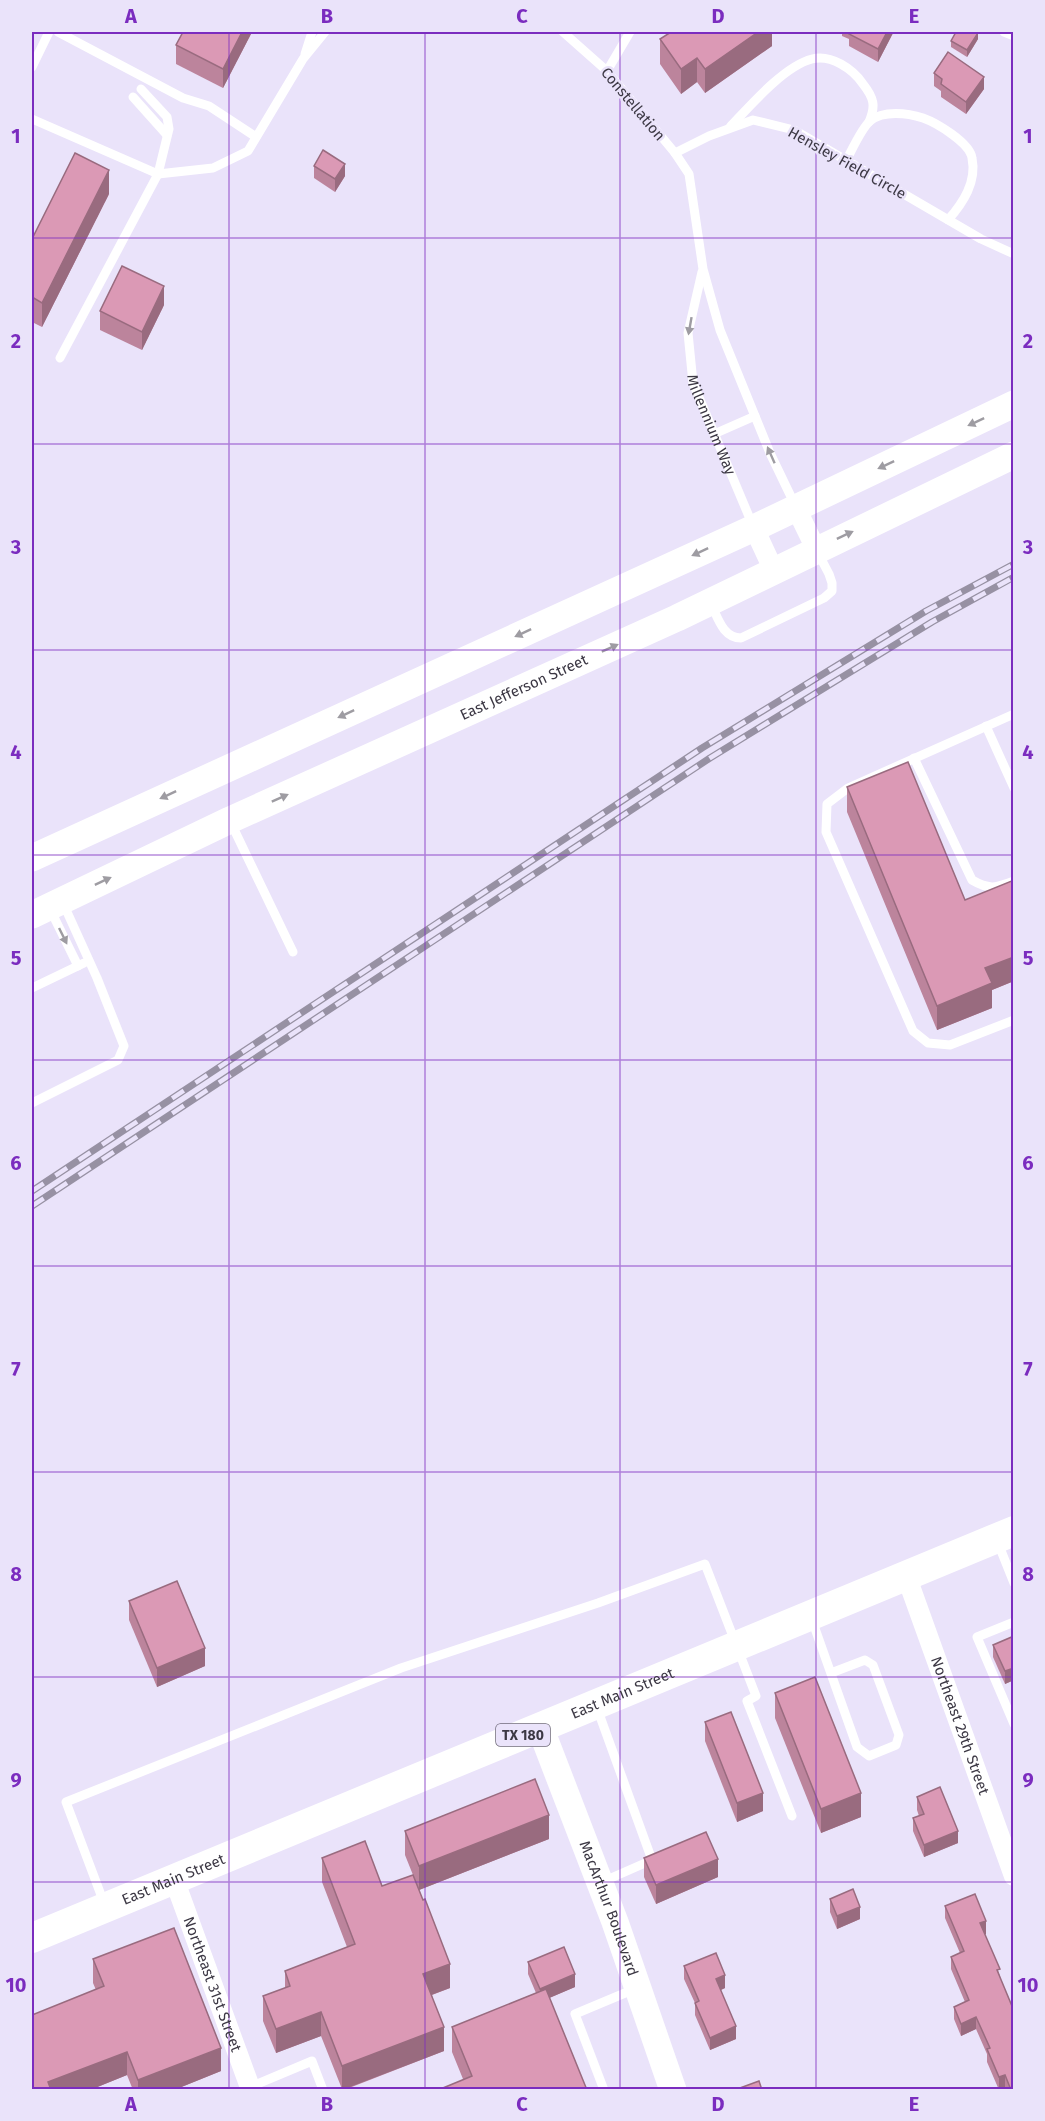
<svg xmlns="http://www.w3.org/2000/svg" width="1045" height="2121" viewBox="0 0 1045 2121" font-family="'Fira Sans',sans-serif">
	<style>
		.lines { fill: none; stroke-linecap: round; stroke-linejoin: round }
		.service { stroke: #fff; stroke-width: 9 }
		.minor { stroke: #fff; stroke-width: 20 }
		.secondary { stroke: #fff; stroke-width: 27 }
		.primary { stroke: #fff; stroke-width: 30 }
		.rail-casing { stroke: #9791a3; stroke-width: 7 }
		.rail { stroke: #eae3fa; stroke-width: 4.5; stroke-dasharray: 14; stroke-linecap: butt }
		.wall { fill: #bc849c }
		.shaded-wall { fill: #996b7f }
		.building { fill: #db99b5; stroke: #996b7f; stroke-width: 1.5 }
		.oneway { fill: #9e9ca2 }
		.grid { fill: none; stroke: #7b2cbf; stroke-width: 1.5; stroke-opacity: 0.55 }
		.labels { text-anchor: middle; stroke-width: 5; stroke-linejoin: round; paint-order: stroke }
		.shield { fill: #eae3fa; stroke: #706b7b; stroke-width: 1.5 }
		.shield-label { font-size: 14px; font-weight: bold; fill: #3c3844 }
		.street-label { font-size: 15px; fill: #3c3844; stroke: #eae3fa }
		.neatline { fill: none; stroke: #7b2cbf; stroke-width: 2 }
		.grid-label { font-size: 20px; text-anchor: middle; font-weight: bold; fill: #7b2cbf }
	</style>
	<rect width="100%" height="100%" fill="#eae3fa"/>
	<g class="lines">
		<g class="service">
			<polyline points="58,32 183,98 209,106 256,137"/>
			<polyline points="563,32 607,71 675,153 689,174 703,269 720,330 770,453 795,505"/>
			<polyline points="1004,32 1014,36"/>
			<polyline points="305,54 312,32"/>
			<polyline points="32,67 49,32"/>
			<polyline points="607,71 630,32"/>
			<polyline points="133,97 167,135"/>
			<polyline points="32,119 158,174 213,168 248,151 303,59 325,32"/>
			<path d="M730,127C749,107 784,66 812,59C831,54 853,69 863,84C874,98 876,106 869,122"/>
			<polyline points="675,153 709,136 753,120 794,130 981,239 1014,254"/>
			<path d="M846,161C852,150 861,129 870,121C883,110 908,113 923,118C937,123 970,143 972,158C977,182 963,203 948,220"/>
			<path id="s1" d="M702,272L688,333L693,383L753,526"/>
			<polyline points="60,358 158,174 169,129 167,117 141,89"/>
			<polyline points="714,434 755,416"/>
			<path d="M711,604C718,618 723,638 741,638L824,598L832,591V583L829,574L818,553"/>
			<polyline points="1014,714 848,788 827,804 826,832 913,1031 928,1043 950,1045 1014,1020"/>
			<polyline points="986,726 1014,788"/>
			<path d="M914,758L972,880C989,890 996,888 1014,881"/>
			<polyline points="231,823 293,952"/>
			<polyline points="50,909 78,966"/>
			<polyline points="32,988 84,963"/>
			<polyline points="32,1103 118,1060 124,1046 97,978 63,903"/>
			<polyline points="998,1543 1014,1583"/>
			<polyline points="812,1620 857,1747 869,1756 896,1745 899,1735 873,1665 865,1660 831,1673"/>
			<polyline points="1014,1622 977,1637 1014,1724"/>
			<polyline points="597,1708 652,1860 602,1882"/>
			<polyline points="104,1903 66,1802 401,1668 598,1603 705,1564 756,1696 747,1701 792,1816"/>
			<polyline points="250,2087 312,2061 323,2090"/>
			<polyline points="604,2090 575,2014 637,1988"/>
		</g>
		<g class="minor">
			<polyline points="796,508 816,549"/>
			<polyline points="754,528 774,571"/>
			<path id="s2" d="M906,1575L1014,1876"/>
			<path id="s3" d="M174,1879L251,2090"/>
		</g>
		<g class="secondary">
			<polyline points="32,858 754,528 1014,404"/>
			<path id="s4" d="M32,915L230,820L677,618L1014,455"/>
			<path id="s5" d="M540,1727L615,1922L673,2090"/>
		</g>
		<path class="primary" id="s6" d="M32,1938L1014,1531"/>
		<defs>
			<g id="rail">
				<polyline points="32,1191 702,748 926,611 1014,564"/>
				<polyline points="32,1206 710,758 932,622 1014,577"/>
			</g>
		</defs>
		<use href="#rail" class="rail-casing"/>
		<use href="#rail" class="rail"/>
	</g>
	<g class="wall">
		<polygon points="183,32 252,32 223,88 176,64 176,45"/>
		<polygon points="668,32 772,32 772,46 705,93 697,82 681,94 660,64 660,39 668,34"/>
		<polygon points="842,32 893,32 893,33 878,62 849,46 849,39 842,36"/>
		<polygon points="978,39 967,57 951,47 951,41"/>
		<polygon points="934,73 984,89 966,114 941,97 941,91 934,86"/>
		<polygon points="314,166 345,176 335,192 314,178"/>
		<polygon points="109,194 42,327 32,322 32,239"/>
		<polygon points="164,305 142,350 100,330 100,311"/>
		<polygon points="847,787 965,900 1014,880 1014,981 992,990 992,1008 937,1030 847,812"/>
		<polygon points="129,1601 205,1666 157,1687 129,1620"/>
		<polygon points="1014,1636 1014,1680 1005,1684 993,1657 993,1645"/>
		<polygon points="775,1693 861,1817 821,1833 775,1718"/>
		<polygon points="705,1722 763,1811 737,1822 705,1741"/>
		<polygon points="917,1797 958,1843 924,1857 913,1831 913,1818 919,1816 917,1810"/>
		<polygon points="405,1831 549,1839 419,1890 450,1988 432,1995 444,2051 344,2090 339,2090 342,2089 321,2036 276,2053 263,2021 263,1996 285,1988 285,1971 347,1947 322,1882 322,1858 382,1886 413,1875 405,1855"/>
		<polygon points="644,1858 718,1877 656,1904 644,1877"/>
		<polygon points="830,1899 860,1919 837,1929 830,1912"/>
		<polygon points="945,1906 986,1934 985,1934 1000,1976 1014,2090 1006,2090 1005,2087 999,2090 987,2062 987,2054 976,2029 961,2036 954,2019 954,2007 965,2002 951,1969 951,1957 960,1953 945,1918"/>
		<polygon points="93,1959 221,2071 174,2090 133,2090 127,2075 90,2090 32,2090 96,1990 93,1983"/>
		<polygon points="528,1962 575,1987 549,1998 587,2090 463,2079 452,2052 452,2027 536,1993 528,1974"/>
		<polygon points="684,1966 725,1988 721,1990 736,2039 710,2050 695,2015 695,2003 684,1979"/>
	</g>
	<g class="shaded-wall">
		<polygon points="242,32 252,32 223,88 223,69"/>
		<polygon points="758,32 772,32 772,46 705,93 705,69"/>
		<polygon points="887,32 893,32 893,33 878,62 878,49"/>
		<polygon points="978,33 978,39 967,57 967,50"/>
		<polygon points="697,58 697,82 681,94 681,69"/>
		<polygon points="984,77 984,89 966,114 966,102"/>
		<polygon points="345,164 345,176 335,192 335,179"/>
		<polygon points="109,170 109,194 42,327 42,303"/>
		<polygon points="164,286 164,305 142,350 142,332"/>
		<polygon points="1014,957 1014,981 992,990 992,1008 937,1030 937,1006 985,968"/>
		<polygon points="205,1648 205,1666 157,1687 157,1668"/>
		<polygon points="1014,1668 1014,1680 1005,1684 1005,1671"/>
		<polygon points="763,1793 763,1811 737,1822 737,1803"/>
		<polygon points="861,1793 861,1817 821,1833 821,1809"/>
		<polygon points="549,1815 549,1839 419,1890 419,1866"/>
		<polygon points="958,1831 958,1843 924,1857 924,1845"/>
		<polygon points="718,1859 718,1877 656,1904 656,1885"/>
		<polygon points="860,1907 860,1919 837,1929 837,1916"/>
		<polygon points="986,1921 986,1934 980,1936 980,1923"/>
		<polygon points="450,1964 450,1988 423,1998 423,1974"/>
		<polygon points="575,1974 575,1987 540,2002 540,1989"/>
		<polygon points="725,1975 725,1988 716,1992 716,1979"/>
		<polygon points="321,2012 321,2036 276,2053 276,2029"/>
		<polygon points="976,2017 976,2029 961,2036 961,2024"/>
		<polygon points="736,2026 736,2039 710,2050 710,2038"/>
		<polygon points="444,2027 444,2051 342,2090 342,2066"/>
		<polygon points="221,2048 221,2071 174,2090 138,2090 138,2080"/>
		<polygon points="127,2052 127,2075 90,2090 48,2090 48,2082"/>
		<polygon points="1005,2075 1005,2087 999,2090 999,2077"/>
	</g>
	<g class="building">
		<polygon points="183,32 242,32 223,69 176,45"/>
		<polygon points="671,32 758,32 705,69 697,58 681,69 660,39"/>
		<polygon points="850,32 887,32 878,49 849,34"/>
		<polygon points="956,32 975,32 978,33 967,50 951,41"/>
		<polygon points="948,52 984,77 966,102 941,84 942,79 934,73"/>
		<polygon points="323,150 345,164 335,179 314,166"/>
		<polygon points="75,153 109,170 42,303 32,297 32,239"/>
		<polygon points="122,266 164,286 142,332 100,311"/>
		<polygon points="908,762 965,900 1014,880 1014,957 985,968 992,983 937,1006 847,787"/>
		<polygon points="177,1581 205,1648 157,1668 129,1601"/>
		<polygon points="1014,1636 1014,1668 1005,1671 993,1645"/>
		<polygon points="815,1677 861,1793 821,1809 775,1693"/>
		<polygon points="731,1712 763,1793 737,1803 705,1722"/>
		<polygon points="535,1779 549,1815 419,1866 405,1831"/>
		<polygon points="940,1787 958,1831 924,1845 913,1818 924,1814 917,1797"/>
		<polygon points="706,1832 718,1859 656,1885 644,1858"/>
		<polygon points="365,1841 382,1886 413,1875 423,1900 425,1899 450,1964 423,1974 444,2027 342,2066 321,2012 276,2029 263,1996 290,1986 285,1971 355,1944 322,1858"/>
		<polygon points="853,1889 860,1907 837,1916 830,1899"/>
		<polygon points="975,1894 986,1921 980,1923 1000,1969 997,1970 1014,2011 1014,2090 1011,2090 1005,2075 999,2077 987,2049 990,2048 976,2017 961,2024 954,2007 969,2000 951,1957 964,1951 945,1906"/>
		<polygon points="174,1928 221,2048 138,2080 127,2052 48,2082 51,2090 32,2090 32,2015 104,1986 93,1959"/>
		<polygon points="564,1947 575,1974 540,1989 528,1962"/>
		<polygon points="716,1953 725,1975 716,1979 736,2026 710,2038 695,2003 699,2001 684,1966"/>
		<polygon points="546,1989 587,2090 438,2090 472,2076 452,2027"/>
		<polygon points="759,2081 762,2090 741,2090 740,2088"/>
	</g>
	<defs><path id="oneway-solid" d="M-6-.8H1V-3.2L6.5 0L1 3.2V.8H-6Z" transform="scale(1.5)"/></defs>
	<g class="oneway">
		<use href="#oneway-solid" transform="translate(690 326) rotate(100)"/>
		<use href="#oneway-solid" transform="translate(976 422) rotate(155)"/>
		<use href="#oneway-solid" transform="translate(771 455) rotate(-114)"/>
		<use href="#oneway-solid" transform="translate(886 465) rotate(155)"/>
		<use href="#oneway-solid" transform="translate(845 535) rotate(-25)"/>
		<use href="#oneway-solid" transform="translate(700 552) rotate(155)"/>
		<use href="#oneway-solid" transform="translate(523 633) rotate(155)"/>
		<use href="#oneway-solid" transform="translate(610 648) rotate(-24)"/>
		<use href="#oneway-solid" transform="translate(346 714) rotate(155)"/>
		<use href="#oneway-solid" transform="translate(168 795) rotate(155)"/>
		<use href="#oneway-solid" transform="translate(280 798) rotate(-24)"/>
		<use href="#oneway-solid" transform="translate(103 881) rotate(-25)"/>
		<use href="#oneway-solid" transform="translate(63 936) rotate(64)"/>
	</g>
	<path class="grid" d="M229,32V2090M425,32V2090M620,32V2090M816,32V2090M32,238H1014M32,444H1014M32,650H1014M32,855H1014M32,1060H1014M32,1266H1014M32,1472H1014M32,1677H1014M32,1882H1014"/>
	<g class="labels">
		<rect class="shield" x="496" y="1724" width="54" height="22" rx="4.5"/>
		<g class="shield-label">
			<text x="523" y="1740">TX 180</text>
		</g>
		<g class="street-label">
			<text transform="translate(633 104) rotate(50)" y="5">Constellation</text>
			<text transform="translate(847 163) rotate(29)" y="5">Hensley Field Circle</text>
			<text dy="5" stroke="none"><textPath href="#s1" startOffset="158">Millennium Way</textPath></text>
			<text dy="5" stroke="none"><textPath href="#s4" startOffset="542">East Jefferson Street</textPath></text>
			<text dy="5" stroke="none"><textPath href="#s6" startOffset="639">East Main Street</textPath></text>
			<text dy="5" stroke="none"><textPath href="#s2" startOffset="160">Northeast 29th Street</textPath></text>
			<text dy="5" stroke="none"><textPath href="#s6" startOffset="153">East Main Street</textPath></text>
			<text dy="5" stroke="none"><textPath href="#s5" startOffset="194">MacArthur Boulevard</textPath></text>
			<text dy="5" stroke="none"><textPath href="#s3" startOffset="112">Northeast 31st Street</textPath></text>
		</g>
	</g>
	<rect width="1045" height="2121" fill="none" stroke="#eae3fa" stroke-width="66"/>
	<rect x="33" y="33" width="979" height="2055" class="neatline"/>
	<g class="grid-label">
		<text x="131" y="23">A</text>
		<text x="327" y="23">B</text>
		<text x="522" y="23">C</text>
		<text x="718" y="23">D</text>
		<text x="914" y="23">E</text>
		<text x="16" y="143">1</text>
		<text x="1028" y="143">1</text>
		<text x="16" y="348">2</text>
		<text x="1028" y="348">2</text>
		<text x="16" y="554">3</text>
		<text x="1028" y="554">3</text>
		<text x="16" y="759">4</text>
		<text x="1028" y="759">4</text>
		<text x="16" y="965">5</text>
		<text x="1028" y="965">5</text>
		<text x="16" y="1170">6</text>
		<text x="1028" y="1170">6</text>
		<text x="16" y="1376">7</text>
		<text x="1028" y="1376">7</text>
		<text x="16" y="1581">8</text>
		<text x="1028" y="1581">8</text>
		<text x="16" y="1787">9</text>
		<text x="1028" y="1787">9</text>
		<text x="16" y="1992">10</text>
		<text x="1028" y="1992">10</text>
		<text x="131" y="2111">A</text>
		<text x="327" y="2111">B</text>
		<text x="522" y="2111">C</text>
		<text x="718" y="2111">D</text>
		<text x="914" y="2111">E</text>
	</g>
</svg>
